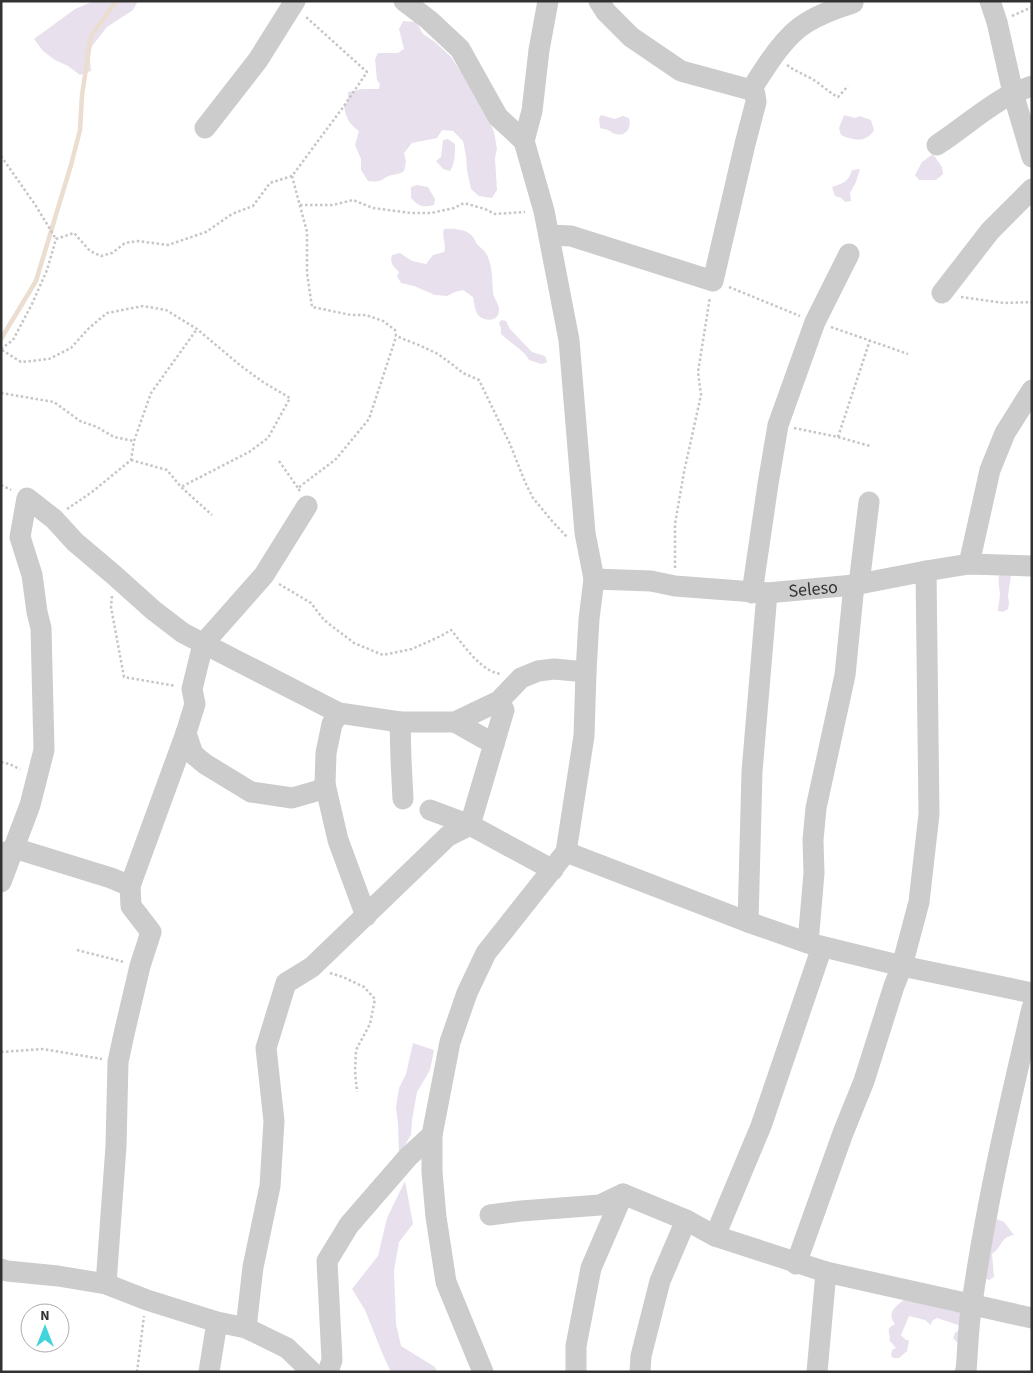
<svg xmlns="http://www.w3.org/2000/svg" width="1033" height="1373" viewBox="0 0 1033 1373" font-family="'Source Sans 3',sans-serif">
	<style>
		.green { fill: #e8e1ed }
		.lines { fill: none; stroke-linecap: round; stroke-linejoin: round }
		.stream { stroke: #ebddcf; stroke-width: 4.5 }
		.path { stroke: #c6c6c6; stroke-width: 2.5; stroke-dasharray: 2.5 2.5; stroke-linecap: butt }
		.minor { stroke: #ccc; stroke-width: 21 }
		.labels { text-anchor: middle; stroke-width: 5; stroke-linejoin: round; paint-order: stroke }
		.street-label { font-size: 18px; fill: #323232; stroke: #fff }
	</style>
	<rect width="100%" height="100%" fill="#fff"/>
	<g class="green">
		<polygon points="94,1 138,1 133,10 107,27 89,50 91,71 80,75 68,66 55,60 43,51 34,39 75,9"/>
		<path d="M403,21L415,22L418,25L423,34L435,42L451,57L483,105L494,132L497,149L495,158L497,190L492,198L479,196L471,189L467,170L466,156L463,141L453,131L442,130L437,138L412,143L404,153L406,162L404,171C400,174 397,174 392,175C380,178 385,183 368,181L361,170V159L355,145L359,131C349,124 346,118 344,106L348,101V92L362,89H379L380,84L377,80L375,59L378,53H398L404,49L399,29Z"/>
		<path d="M601,115L615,119L623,116L629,118C632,127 626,137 616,134C611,133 612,132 608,130C605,129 602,129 600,128L599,118Z"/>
		<path d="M844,115L855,118L860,116L871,120L874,130C866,143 854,141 841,135L839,128Z"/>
		<path d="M448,139L455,144C455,154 455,164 450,171L443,169L436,161L441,157L443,140Z"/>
		<polygon points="933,154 942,167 943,174 936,180 919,180 915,175 922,162"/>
		<path d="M860,169L856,182L850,193L851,201L845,202L841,198L835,196L832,187C844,183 848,182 852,170Z"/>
		<path d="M417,185L428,187L435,199L434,205C423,208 418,206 411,198V187Z"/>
		<path d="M444,229C454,228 467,229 473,237C475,239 475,242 477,244C479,247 483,249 485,252C493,263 492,280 493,293C494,299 500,305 499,311C498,322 484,322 478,315C475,311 474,303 473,297L463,290L455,292L447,296L435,295L414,286L401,283L397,276L399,272C394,267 389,263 392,255L400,253L412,261L426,264L433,255L444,252C447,244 441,237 444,229Z"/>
		<path d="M501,320L506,321L510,329L532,352L545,356L547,361L546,363L541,364L529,360C524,350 509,342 501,334V328L499,323Z"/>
		<path d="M999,575H1011L1008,596L1009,603L1008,609L1003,612L998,611C998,605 1000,599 1000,593C999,586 998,582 999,575Z"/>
		<polygon points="413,1043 434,1050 430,1070 417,1092 412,1120 411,1135 399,1155 398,1124 396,1107 399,1088 406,1074"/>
		<polygon points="405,1181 413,1224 399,1242 394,1270 396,1324 401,1346 435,1367 437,1372 391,1372 383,1355 365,1310 352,1289 378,1256 387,1218"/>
		<path d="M992,1217L1004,1222L1014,1235C1000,1237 1002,1248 992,1254L994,1277L989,1280L981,1277Z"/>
		<path d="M908,1297L966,1309L970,1372H954L955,1368L960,1360L958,1343L953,1338L955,1333L960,1329L961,1326L937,1318L932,1321L931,1325L925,1320L909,1316L901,1335L906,1340H909L907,1351L899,1358H893L891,1355L892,1350L896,1348L889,1340L890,1338C889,1329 886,1329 895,1324C885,1311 899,1304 908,1297Z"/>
	</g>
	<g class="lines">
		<polyline class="stream" points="1,339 36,281 71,165 80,130 82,95 91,36 110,10 116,1"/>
		<g class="path">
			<polyline points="1012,16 1032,7"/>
			<path d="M787,65C795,71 803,74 812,79C821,84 828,92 838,97L848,86"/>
			<polyline points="1,156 36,206 56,239"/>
			<polyline points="292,176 307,232 307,273 312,307 351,315 366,315 383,321 395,330 396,336 421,346 438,354 453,365 463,373 479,380 510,444 525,482 533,498 552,521 567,537"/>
			<polyline points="300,205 333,205 353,200 373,208 411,213 431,213 454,208 464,203 485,209 495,214 525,212"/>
			<polyline points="729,287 800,316"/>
			<polyline points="961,297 1004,303 1032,302"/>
			<polyline points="831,327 908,354"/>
			<polyline points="1,349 13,340 32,304 47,270 56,239 74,233 90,251 101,256 112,253 125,243 138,241 168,245 206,232 232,214 253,206 270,183 292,176 344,106 367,72 306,17"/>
			<polyline points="2,350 21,362 49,359 71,348 89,328 107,313 143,306 166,310 197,329 241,366 263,382 290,398 268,438 249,452 181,487"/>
			<polyline points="1,393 54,402 80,421 97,427 114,437 134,441"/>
			<polyline points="794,428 838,437 870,446"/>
			<polyline points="838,437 870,340"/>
			<polyline points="131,460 167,470 181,487 212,515"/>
			<polyline points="279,461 298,488"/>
			<polyline points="1,485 11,490"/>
			<polyline points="300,491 298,488 336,459 369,419 396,337"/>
			<polyline points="67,509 92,492 131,460 134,441 151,393 197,329"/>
			<polyline points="675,568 675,524 684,472 701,395 698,372 710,297"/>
			<path d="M279,584L311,603L324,620L354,643L383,655L412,649L441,636L451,630C463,644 481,672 501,674"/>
			<polyline points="112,596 111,607 124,677 176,686"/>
			<polyline points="1,762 9,764 20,769"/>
			<polyline points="77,950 124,962"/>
			<polyline points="330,973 343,977 364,987 375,999 370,1024 356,1050 355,1071 357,1092"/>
			<polyline points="1,1052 43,1049 102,1059"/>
			<polyline points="137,1372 144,1316"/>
		</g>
		<g class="minor">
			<polyline points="404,1 429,20 460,49 498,117 524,141"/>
			<polyline points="1032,86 1013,93 1032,157"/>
			<path d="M751,90C765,68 784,36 806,23C820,14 837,8 853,3"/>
			<polyline points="205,128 258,60 295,1"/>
			<path d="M937,145C963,128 986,107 1013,93L997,22L990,1"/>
			<polyline points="549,235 571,236 713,281 745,144 756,102 755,94 751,90 681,71 631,37 606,12 599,1"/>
			<polyline points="942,293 990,231 1032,189"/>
			<polyline points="969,564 990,470 1005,433 1032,390"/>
			<path id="s1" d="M594,579L651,581L675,586L767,593L854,585L926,571L969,564L1032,566"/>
			<polyline points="859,584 869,502"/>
			<polyline points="752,593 768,484 778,425 815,322 849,254"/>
			<polyline points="400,722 401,760 403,799"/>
			<polyline points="186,733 193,754 205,764 251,792 292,798 320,790 325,784 326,753 332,724 339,713"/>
			<polyline points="494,744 504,710 499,701"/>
			<polyline points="325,784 338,840 366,916"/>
			<polyline points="430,810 470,825 494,744 455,722"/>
			<polyline points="566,852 748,922 808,943 902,966 1032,993"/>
			<polyline points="3,854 14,848 111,878 130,886"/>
			<polyline points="1,882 30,805 44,750 41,628 37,612 32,575 20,537 27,498 54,519 75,542 114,575 153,610 183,633 339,713 400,722 455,722 499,701 521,678 538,671 554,669 586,672"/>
			<polyline points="748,922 752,772 767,593"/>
			<polyline points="808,943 814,873 813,840 816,808 845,675 854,585"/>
			<polyline points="490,1215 521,1211 600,1205 623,1194"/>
			<polyline points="715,1236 761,1126 822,947"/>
			<polyline points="796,1264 843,1133 864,1081 894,986 902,966 919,902 929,814 926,571"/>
			<polyline points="1,1269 7,1271 58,1276 106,1284 147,1300 217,1322 246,1328 287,1348 312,1372"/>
			<polyline points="106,1284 116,1146 118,1062 124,1034 140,966 151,932 131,906 130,886 186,733 195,704 192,689 203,644 264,575 307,506"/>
			<polyline points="246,1328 253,1267 270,1186 274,1121 266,1048 286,983 312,967 448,836 470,825 553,870"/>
			<polyline points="209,1372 217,1322"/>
			<polyline points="328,1372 332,1360 327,1261 349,1225 408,1157 432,1135"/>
			<polyline points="483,1372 446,1282 436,1217 432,1172 432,1135 450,1042 467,993 486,953 566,852 584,736 586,672 589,619 594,579 585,533 569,340 544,211 524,141 532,111 539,50 548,1"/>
			<polyline points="576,1372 576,1346 591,1268 623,1194 686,1220 715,1236 826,1272 1032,1318"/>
			<polyline points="640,1372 641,1356 660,1281 686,1220"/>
			<polyline points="817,1372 826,1272"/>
			<path d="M966,1372C968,1349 968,1326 972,1303C986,1204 1009,1106 1032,1008"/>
		</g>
	</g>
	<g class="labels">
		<g class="street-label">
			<text dy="6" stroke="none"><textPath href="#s1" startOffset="220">Seleso</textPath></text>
		</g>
	</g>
	<rect width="1033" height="1373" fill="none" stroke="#323232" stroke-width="5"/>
	<g transform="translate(45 1328)"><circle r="24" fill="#ffffff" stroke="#adadad"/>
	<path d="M0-4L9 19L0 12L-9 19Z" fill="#40d5dc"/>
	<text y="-8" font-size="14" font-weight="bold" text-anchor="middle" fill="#323232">N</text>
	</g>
</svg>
